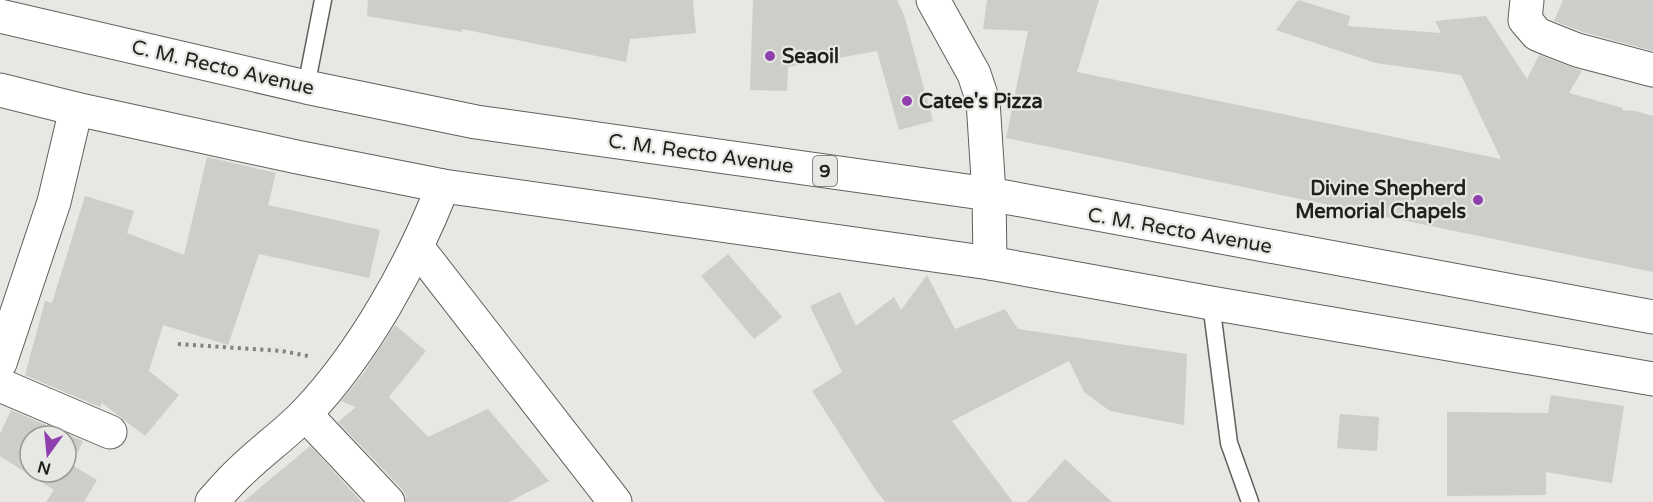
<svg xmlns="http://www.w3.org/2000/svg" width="1653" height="502" viewBox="0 0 1653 502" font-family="'Varela Round',sans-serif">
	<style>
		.building { fill: #cdcdc9; fill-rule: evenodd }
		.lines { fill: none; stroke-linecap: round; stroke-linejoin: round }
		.service-casing { stroke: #60605c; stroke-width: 19 }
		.minor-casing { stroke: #60605c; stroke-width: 35 }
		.trunk-casing { stroke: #60605c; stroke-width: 35 }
		.path { stroke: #81817e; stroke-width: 4; stroke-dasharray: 3 4.5; stroke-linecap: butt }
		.service { stroke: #fff; stroke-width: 16 }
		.minor { stroke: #fff; stroke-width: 33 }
		.trunk { stroke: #fff; stroke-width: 33 }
		.poi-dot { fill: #8f3fae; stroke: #e7e7e3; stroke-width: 2 }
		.labels { text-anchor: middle; stroke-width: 4.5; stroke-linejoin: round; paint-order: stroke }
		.shield { fill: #e7e7e3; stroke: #5c5c5a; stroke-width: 1.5 }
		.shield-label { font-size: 18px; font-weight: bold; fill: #21211f }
		.poi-label { font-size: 20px; font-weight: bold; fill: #21211f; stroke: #e7e7e3; text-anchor: start }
		.street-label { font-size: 20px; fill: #21211f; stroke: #e7e7e3 }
	</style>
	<rect width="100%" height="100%" fill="#e7e7e3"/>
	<g class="building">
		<polygon points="368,0 693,0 696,33 630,39 626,62 462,29 462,32 367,16"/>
		<polygon points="753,0 897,0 904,15 933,121 899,130 877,51 788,67 787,91 750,90"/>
		<polygon points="987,0 1099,0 1077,72 1501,159 1461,75 1376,63 1276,30 1298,0 1350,16 1348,26 1441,33 1435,21 1486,16 1527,79 1539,55 1582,71 1569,93 1623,108 1622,110 1635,111 1653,116 1653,272 1006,138 1028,31 983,29"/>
		<polygon points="1563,0 1653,0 1653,51 1583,32 1554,21"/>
		<polygon points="207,157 276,173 268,205 380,230 369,278 259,254 228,345 163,325 149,371 179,395 145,436 102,403 100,407 25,375 45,301 52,303 85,196 134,211 127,233 184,255"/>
		<polygon points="728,254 782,317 754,339 701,276"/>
		<polygon points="927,275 955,329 1005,309 1018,329 1187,354 1184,425 1110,411 1084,392 1069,361 952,421 1013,502 885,502 875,489 812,391 842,372 810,306 840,292 856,326 894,297 901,310"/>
		<polygon points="395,325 426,351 389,397 428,437 488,409 549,481 509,502 406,502 406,497 402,489 338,422 356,407 341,401 363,374"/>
		<polygon points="1551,395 1624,406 1612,483 1546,472 1546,495 1447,496 1447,412 1548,413"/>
		<path d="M11,410L83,441L72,465L97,480L84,502H46L54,490L0,456V434ZM30,436H66V472H30Z"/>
		<polygon points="1340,414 1379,417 1377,451 1337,448"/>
		<polygon points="310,446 362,502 243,502"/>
		<polygon points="1065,459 1112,502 1027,502"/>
	</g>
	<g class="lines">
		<defs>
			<g id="service">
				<polyline points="306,87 323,0"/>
				<polyline points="1211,303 1229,443 1250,502"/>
			</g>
			<g id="minor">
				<polyline points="933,0 974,74 983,101 989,194 990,263"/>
				<polyline points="1527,0 1525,20 1537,34 1549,39 1577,50 1653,70"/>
				<polyline points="417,247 615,502"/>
				<polyline points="0,363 54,202 76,109"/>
				<polyline points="0,385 110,432"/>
				<polyline points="305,414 388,502"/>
				<path d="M212,502C221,492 230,481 240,472C261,451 286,434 306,413C364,352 412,265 443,186"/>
			</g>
			<g id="trunk">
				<polyline points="0,16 306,87 476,122 989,194 1653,317"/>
				<polyline points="0,90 76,109 297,157 443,186 990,263 1211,303 1653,379"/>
			</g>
		</defs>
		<use href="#service" class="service-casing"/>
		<use href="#minor" class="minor-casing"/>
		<use href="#trunk" class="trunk-casing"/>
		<polyline class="path" points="178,344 282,351 308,356"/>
		<use href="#service" class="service"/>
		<use href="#minor" class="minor"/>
		<use href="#trunk" class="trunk"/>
	</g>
	<g class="poi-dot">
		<circle cx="770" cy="56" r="6"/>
		<circle cx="907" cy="101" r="6"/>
		<circle cx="1478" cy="200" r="6"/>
	</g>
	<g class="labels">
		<rect class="shield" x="813" y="156" width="24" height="30" rx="4.5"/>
		<g class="shield-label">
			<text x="825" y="177">9</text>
		</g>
		<g class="poi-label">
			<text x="782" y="63">Seaoil</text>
			<text x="919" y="108">Catee's Pizza</text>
			<text x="1466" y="195" text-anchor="end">Divine Shepherd<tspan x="1466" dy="23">Memorial Chapels</tspan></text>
		</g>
		<g class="street-label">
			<text transform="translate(223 67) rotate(13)" y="7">C. M. Recto Avenue</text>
			<text transform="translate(701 153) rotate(8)" y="7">C. M. Recto Avenue</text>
			<text transform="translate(1180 230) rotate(10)" y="7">C. M. Recto Avenue</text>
		</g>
	</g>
	<g transform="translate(48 454) rotate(195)"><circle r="28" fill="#e7e7e3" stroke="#989895" stroke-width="1.5"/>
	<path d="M0-4.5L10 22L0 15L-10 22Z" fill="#8f3fae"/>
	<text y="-9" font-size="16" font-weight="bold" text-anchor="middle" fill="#21211f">N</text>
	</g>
</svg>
